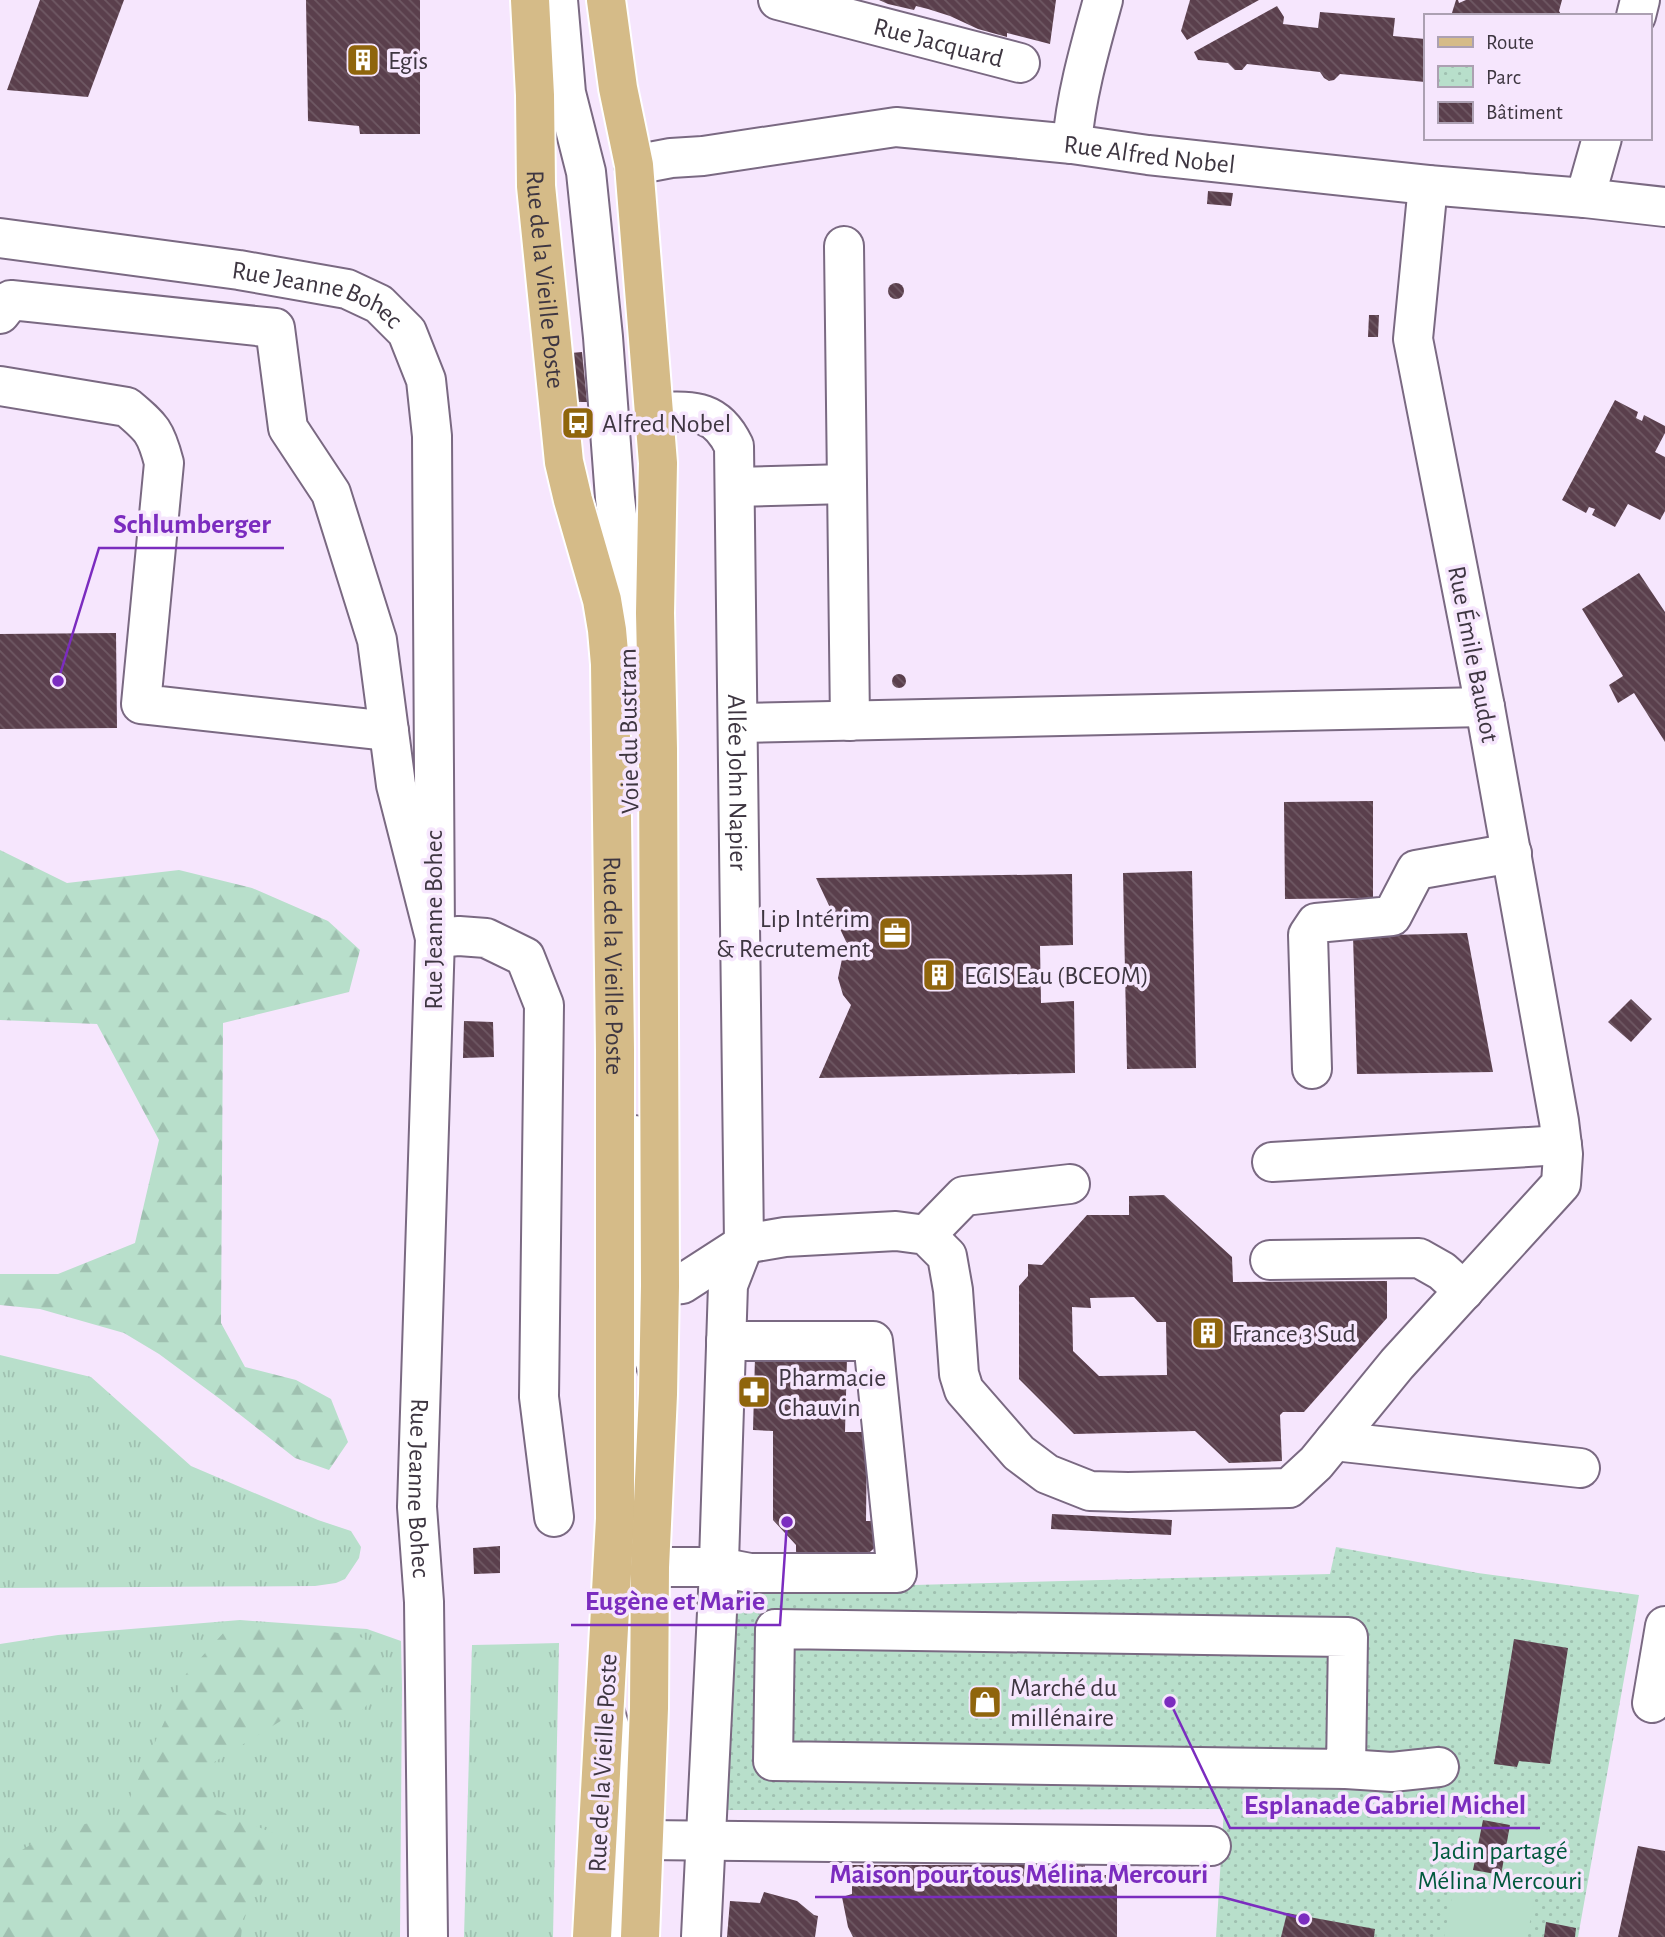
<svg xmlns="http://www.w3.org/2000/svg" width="1665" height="1937" viewBox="0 0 1665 1937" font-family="'Alegreya Sans',sans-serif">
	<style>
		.grass { fill: url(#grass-tufts) }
		.forest { fill: url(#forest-firs) }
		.park { fill: url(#park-dots) }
		.garden { fill: #b8dfcb }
		.building { fill: url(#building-back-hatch); fill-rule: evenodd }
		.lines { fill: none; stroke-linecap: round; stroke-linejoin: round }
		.minor-casing { stroke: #7a6982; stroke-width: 42 }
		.major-casing { stroke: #fff; stroke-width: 42 }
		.minor { stroke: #fff; stroke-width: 38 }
		.major { stroke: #d5bb88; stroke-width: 38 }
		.labels { text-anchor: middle; stroke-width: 7; stroke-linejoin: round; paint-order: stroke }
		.street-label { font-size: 26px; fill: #3e3641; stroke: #f6e6fd }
		.poi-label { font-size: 26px; fill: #3e3641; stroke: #f6e6fd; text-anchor: start }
		.park-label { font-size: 26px; fill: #00593d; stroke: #f6e6fd }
		.leader { fill: none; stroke: #7b2cbf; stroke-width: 2.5 }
		.callout-dot { fill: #7b2cbf; stroke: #f6e6fd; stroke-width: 2.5 }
		.callout-label { font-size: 28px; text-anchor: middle; font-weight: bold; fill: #7b2cbf; stroke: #f6e6fd; stroke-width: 7; stroke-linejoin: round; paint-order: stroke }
	</style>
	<defs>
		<pattern id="grass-tufts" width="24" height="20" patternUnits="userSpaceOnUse" patternTransform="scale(1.75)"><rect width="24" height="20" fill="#b8dfcb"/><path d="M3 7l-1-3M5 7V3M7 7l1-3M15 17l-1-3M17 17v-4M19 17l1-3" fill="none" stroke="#9fc0b0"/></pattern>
		<pattern id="forest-firs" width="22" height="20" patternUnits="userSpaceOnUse" patternTransform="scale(1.75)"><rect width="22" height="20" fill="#b8dfcb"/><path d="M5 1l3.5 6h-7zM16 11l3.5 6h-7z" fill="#9fc0b0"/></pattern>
		<pattern id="park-dots" width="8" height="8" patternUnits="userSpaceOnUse" patternTransform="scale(1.75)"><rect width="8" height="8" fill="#b8dfcb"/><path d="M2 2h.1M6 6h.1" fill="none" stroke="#9fc0b0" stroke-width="1.8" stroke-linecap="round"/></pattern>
		<pattern id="building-back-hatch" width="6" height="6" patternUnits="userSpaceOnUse" patternTransform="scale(1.75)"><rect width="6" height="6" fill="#5a3f4c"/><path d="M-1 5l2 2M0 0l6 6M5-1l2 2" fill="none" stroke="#6f5964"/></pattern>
	</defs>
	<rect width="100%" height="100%" fill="#f6e6fd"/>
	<g class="grass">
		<polygon points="0,1355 91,1377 191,1466 318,1520 351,1531 361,1547 359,1558 345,1579 336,1583 315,1586 0,1588"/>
		<polygon points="240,1620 367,1629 401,1641 402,1688 400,1937 0,1937 0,1644 58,1635"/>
		<polygon points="559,1643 553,1937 464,1937 472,1645"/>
	</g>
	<g class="forest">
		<polygon points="0,850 67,883 179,870 252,888 328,921 360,950 349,992 223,1023 221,1323 245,1367 296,1380 331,1399 348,1442 329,1470 295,1458 220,1399 159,1354 124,1333 40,1309 0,1305 0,1274 58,1274 135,1243 159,1140 97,1024 0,1020"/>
		<polygon points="297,1625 364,1638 391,1678 358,1715 300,1709 203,1769 217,1810 285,1838 243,1919 241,1937 0,1937 0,1863 52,1832 122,1815 186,1674 227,1629"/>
	</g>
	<polygon class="park" points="1336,1547 1478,1573 1639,1595 1578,1937 1216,1937 1224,1809 716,1810 727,1590 1330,1574"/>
	<polygon class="garden" points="1468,1816 1548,1832 1527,1937 1444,1937"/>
	<g class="building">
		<polygon points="40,0 124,0 88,97 7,90"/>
		<polygon points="306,0 420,0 420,134 360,134 359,126 308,121"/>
		<polygon points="879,0 1056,0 1050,44 1007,33 1007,37 978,29 950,16 928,9 916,6 914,10 888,4"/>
		<polygon points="1190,0 1259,0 1187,40 1181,31"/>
		<polygon points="1456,0 1458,0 1459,3 1466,0 1562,0 1559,11 1562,16 1451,16"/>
		<polygon points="1277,6 1284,17 1283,24 1318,28 1320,12 1395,18 1393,36 1425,39 1425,82 1340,74 1334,80 1329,81 1324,78 1320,72 1247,64 1242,70 1235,70 1228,63 1198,60 1194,52"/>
		<polygon points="1208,191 1233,193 1231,206 1207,204"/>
		<circle cx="896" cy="291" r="8"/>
		<polygon points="1369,315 1379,315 1378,337 1368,337"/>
		<polygon points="582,352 587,402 576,402 571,353"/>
		<polygon points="1615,400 1638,412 1636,418 1642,421 1644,415 1665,426 1665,433 1655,452 1665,457 1665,511 1660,520 1628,504 1615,527 1592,515 1595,509 1589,507 1586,513 1562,500"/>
		<polygon points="1639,573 1665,612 1665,742 1634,693 1618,703 1609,685 1623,676 1582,609"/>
		<polygon points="116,633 117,728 0,729 0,634"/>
		<circle cx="899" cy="681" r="7"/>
		<polygon points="1373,801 1373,898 1285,899 1284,802"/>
		<polygon points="1192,871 1196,1068 1127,1069 1123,873"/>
		<polygon points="1072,874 1073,945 1040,946 1041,1003 1074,1001 1075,1073 819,1078 851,1005 843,995 838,978 842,959 850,950 816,878"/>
		<polygon points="1467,933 1493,1072 1357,1074 1353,936"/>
		<polygon points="1631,999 1652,1019 1631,1042 1608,1022"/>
		<polygon points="464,1021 493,1022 494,1057 463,1058"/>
		<path d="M1164,1195L1232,1257L1233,1282L1387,1281V1318L1304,1412H1283L1280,1415L1282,1461L1229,1463L1195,1431L1074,1434L1019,1379V1286L1028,1276V1264L1042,1265L1087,1215H1129V1196ZM1134,1297L1157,1322H1166L1167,1375L1099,1376L1073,1351L1072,1307L1091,1308L1090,1298Z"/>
		<polygon points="755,1357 847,1358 845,1432 867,1432 866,1521 884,1521 884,1539 858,1563 796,1563 796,1545 773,1520 773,1431 753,1430"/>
		<polygon points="1052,1514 1172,1520 1171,1535 1051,1529"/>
		<polygon points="500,1546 500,1573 474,1574 473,1548"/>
		<polygon points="1514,1639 1568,1648 1550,1764 1519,1761 1517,1767 1494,1764"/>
		<polygon points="1483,1820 1510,1825 1501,1875 1473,1870"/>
		<polygon points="1638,1846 1665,1851 1665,1937 1618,1937"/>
		<polygon points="852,1865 1085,1865 1085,1875 1117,1875 1117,1937 853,1937 848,1927 842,1897 852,1894"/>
		<polygon points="764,1892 797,1901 814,1915 818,1916 815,1937 727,1937 730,1901 760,1903"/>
		<polygon points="1287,1913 1375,1929 1374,1937 1281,1937"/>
		<polygon points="1546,1922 1576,1928 1575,1937 1544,1937"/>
	</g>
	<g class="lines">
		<defs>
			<g id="minor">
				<polyline points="558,0 566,93 586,172 603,337 615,498 621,549 628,676"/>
				<path id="s1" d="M778,0L1020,63"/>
				<polyline points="1636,16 1640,0"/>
				<path d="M1072,144C1076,95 1090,47 1103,0"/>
				<path id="s2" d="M634,165L671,158L703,156L896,127L1072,144L1148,155L1428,185L1585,198L1665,207"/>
				<polyline points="1585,198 1602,138"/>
				<path id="s3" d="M0,238L239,270L347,289L379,304L407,332L426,380L432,436L435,938L417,1507L424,1602L428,1937"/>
				<polyline points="844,246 850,721"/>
				<polyline points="0,314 11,300 275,328 288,428 331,493 377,640 396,785 435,938 459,936 486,938 525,957 544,1005 539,1397 554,1517"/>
				<path d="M0,386L127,407C152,428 156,432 164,463L141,704L389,731"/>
				<path id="s4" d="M655,412C692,411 716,408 734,446L744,1244L728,1285L718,1592L701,1937"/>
				<polyline points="735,487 847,484"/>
				<polyline points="738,723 1485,707"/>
				<polyline points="1312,1069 1308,935 1316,923 1392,916 1416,870 1512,853"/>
				<polyline points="634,1135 635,1305 657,1368"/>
				<polyline points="1272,1162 1562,1145"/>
				<polyline points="926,1235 964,1196 1070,1184"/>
				<polyline points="1270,1260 1419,1258 1442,1271 1464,1291"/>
				<polyline points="660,1286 682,1284 744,1244 785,1237 896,1231 926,1235 947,1256 953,1290 959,1374 964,1390 1019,1453 1047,1474 1090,1491 1128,1492 1289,1488 1316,1463 1397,1364 1561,1184 1563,1154 1559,1121 1485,707 1413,339 1428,185"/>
				<polyline points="1334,1441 1580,1468"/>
				<polyline points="650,1567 719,1567 750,1573 897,1573 873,1341 726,1341"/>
				<polygon points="775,1629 1348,1637 1346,1769 773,1761"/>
				<polyline points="1652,1703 1665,1626"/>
				<polyline points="605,1713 621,1762 612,1937"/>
				<polyline points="1346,1769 1392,1772 1439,1767"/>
				<polyline points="644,1840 1211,1846"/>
			</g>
			<g id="major">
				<path id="s5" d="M530,0L535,95L536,186L564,462L573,500L602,600L607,630L610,664L615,1050V1519L592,1937"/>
				<polyline points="606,0 618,88 634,165 658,463 655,613 658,749 660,1286 658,1394 650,1567 649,1708 640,1937"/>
			</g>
		</defs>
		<use href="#minor" class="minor-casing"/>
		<use href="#major" class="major-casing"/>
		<use href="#minor" class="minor"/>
		<use href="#major" class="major"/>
	</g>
	<defs>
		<symbol id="building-square" viewBox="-11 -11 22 22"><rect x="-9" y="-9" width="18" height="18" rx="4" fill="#8f650c" stroke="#f6e6fd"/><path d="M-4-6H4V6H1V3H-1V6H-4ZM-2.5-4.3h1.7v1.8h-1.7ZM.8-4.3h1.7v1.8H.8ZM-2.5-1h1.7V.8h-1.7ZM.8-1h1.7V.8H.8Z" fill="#fff"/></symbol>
		<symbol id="bus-square" viewBox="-11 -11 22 22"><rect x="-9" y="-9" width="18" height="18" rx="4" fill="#8f650c" stroke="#f6e6fd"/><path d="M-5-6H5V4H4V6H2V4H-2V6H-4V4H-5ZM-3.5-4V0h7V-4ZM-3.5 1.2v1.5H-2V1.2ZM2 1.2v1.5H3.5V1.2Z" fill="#fff"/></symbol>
		<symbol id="office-square" viewBox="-11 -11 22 22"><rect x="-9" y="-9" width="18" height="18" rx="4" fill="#8f650c" stroke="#f6e6fd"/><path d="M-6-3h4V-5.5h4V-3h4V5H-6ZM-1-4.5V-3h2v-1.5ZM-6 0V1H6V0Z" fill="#fff"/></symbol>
		<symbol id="pharmacy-square" viewBox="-11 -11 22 22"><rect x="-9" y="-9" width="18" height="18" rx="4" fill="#8f650c" stroke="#f6e6fd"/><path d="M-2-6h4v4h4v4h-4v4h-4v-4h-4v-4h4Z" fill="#fff"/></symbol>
		<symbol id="shop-square" viewBox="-11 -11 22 22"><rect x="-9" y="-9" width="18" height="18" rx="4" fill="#8f650c" stroke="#f6e6fd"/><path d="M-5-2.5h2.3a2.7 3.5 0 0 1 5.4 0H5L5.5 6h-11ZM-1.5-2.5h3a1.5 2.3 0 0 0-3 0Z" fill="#fff"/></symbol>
	</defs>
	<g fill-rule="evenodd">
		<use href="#building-square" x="344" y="41" width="38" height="38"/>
		<use href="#bus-square" x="559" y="404" width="38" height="38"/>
		<use href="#office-square" x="876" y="914" width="38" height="38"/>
		<use href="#building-square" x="920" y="956" width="38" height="38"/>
		<use href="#building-square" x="1189" y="1314" width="38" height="38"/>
		<use href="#pharmacy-square" x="735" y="1373" width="38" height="38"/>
		<use href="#shop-square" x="966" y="1683" width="38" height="38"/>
	</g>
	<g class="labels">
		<g class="street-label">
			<text dy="9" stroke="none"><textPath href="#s1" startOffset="166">Rue Jacquard</textPath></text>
			<text dy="9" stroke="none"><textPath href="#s2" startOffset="520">Rue Alfred Nobel</textPath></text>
			<text dy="9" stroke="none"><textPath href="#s5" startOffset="280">Rue de la Vieille Poste</textPath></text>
			<text dy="9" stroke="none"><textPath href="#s3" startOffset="324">Rue Jeanne Bohec</textPath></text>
			<text transform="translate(1474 654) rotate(79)" y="9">Rue Émile Baudot</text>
			<text transform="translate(628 731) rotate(-91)" y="9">Voie du Bustram</text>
			<text dy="9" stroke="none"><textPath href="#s4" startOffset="430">Allée John Napier</textPath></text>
			<text transform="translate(433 920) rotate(-90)" y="9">Rue Jeanne Bohec</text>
			<text dy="9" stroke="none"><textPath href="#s5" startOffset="973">Rue de la Vieille Poste</textPath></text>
			<text dy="9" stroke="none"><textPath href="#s3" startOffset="1586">Rue Jeanne Bohec</textPath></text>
			<text transform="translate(602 1763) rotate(-87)" y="9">Rue de la Vieille Poste</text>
		</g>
		<g class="poi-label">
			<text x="388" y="69">Egis</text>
			<text x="602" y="432">Alfred Nobel</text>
			<text x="870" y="927" text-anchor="end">Lip Intérim<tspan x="870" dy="30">&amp; Recrutement</tspan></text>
			<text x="964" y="984">EGIS Eau (BCEOM)</text>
			<text x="1232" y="1342">France 3 Sud</text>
			<text x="778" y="1386">Pharmacie<tspan x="778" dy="30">Chauvin</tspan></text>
			<text x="1010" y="1696">Marché du<tspan x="1010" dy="30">millénaire</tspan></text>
		</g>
		<g class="park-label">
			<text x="1500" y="1859">Jadin partagé<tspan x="1500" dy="30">Mélina Mercouri</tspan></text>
		</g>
	</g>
	<path class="leader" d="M58 681L99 548H284M787 1522L780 1625H571M1170 1702L1230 1828H1540M1304 1919L1222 1897H815"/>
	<g class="callout-dot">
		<circle cx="58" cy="681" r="7"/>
		<circle cx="787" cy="1522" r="7"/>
		<circle cx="1170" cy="1702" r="7"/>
		<circle cx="1304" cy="1919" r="7"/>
	</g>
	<g class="callout-label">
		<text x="192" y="533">Schlumberger</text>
		<text x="675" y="1610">Eugène et Marie</text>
		<text x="1385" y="1814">Esplanade Gabriel Michel</text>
		<text x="1019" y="1883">Maison pour tous Mélina Mercouri</text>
	</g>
	<rect x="1424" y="14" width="228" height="126" fill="#f6e6fd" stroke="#aca0b2" stroke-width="2"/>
	<rect x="1438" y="37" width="35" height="10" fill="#d5bb88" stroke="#aca0b2" stroke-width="2"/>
	<text x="1486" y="49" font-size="21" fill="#3e3641">Route</text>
	<rect x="1438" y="66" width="35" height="21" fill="url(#park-dots)" stroke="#aca0b2" stroke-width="2"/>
	<text x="1486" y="84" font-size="21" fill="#3e3641">Parc</text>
	<rect x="1438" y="102" width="35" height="21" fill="url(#building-back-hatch)" stroke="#aca0b2" stroke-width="2"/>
	<text x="1486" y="119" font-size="21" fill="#3e3641">Bâtiment</text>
</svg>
